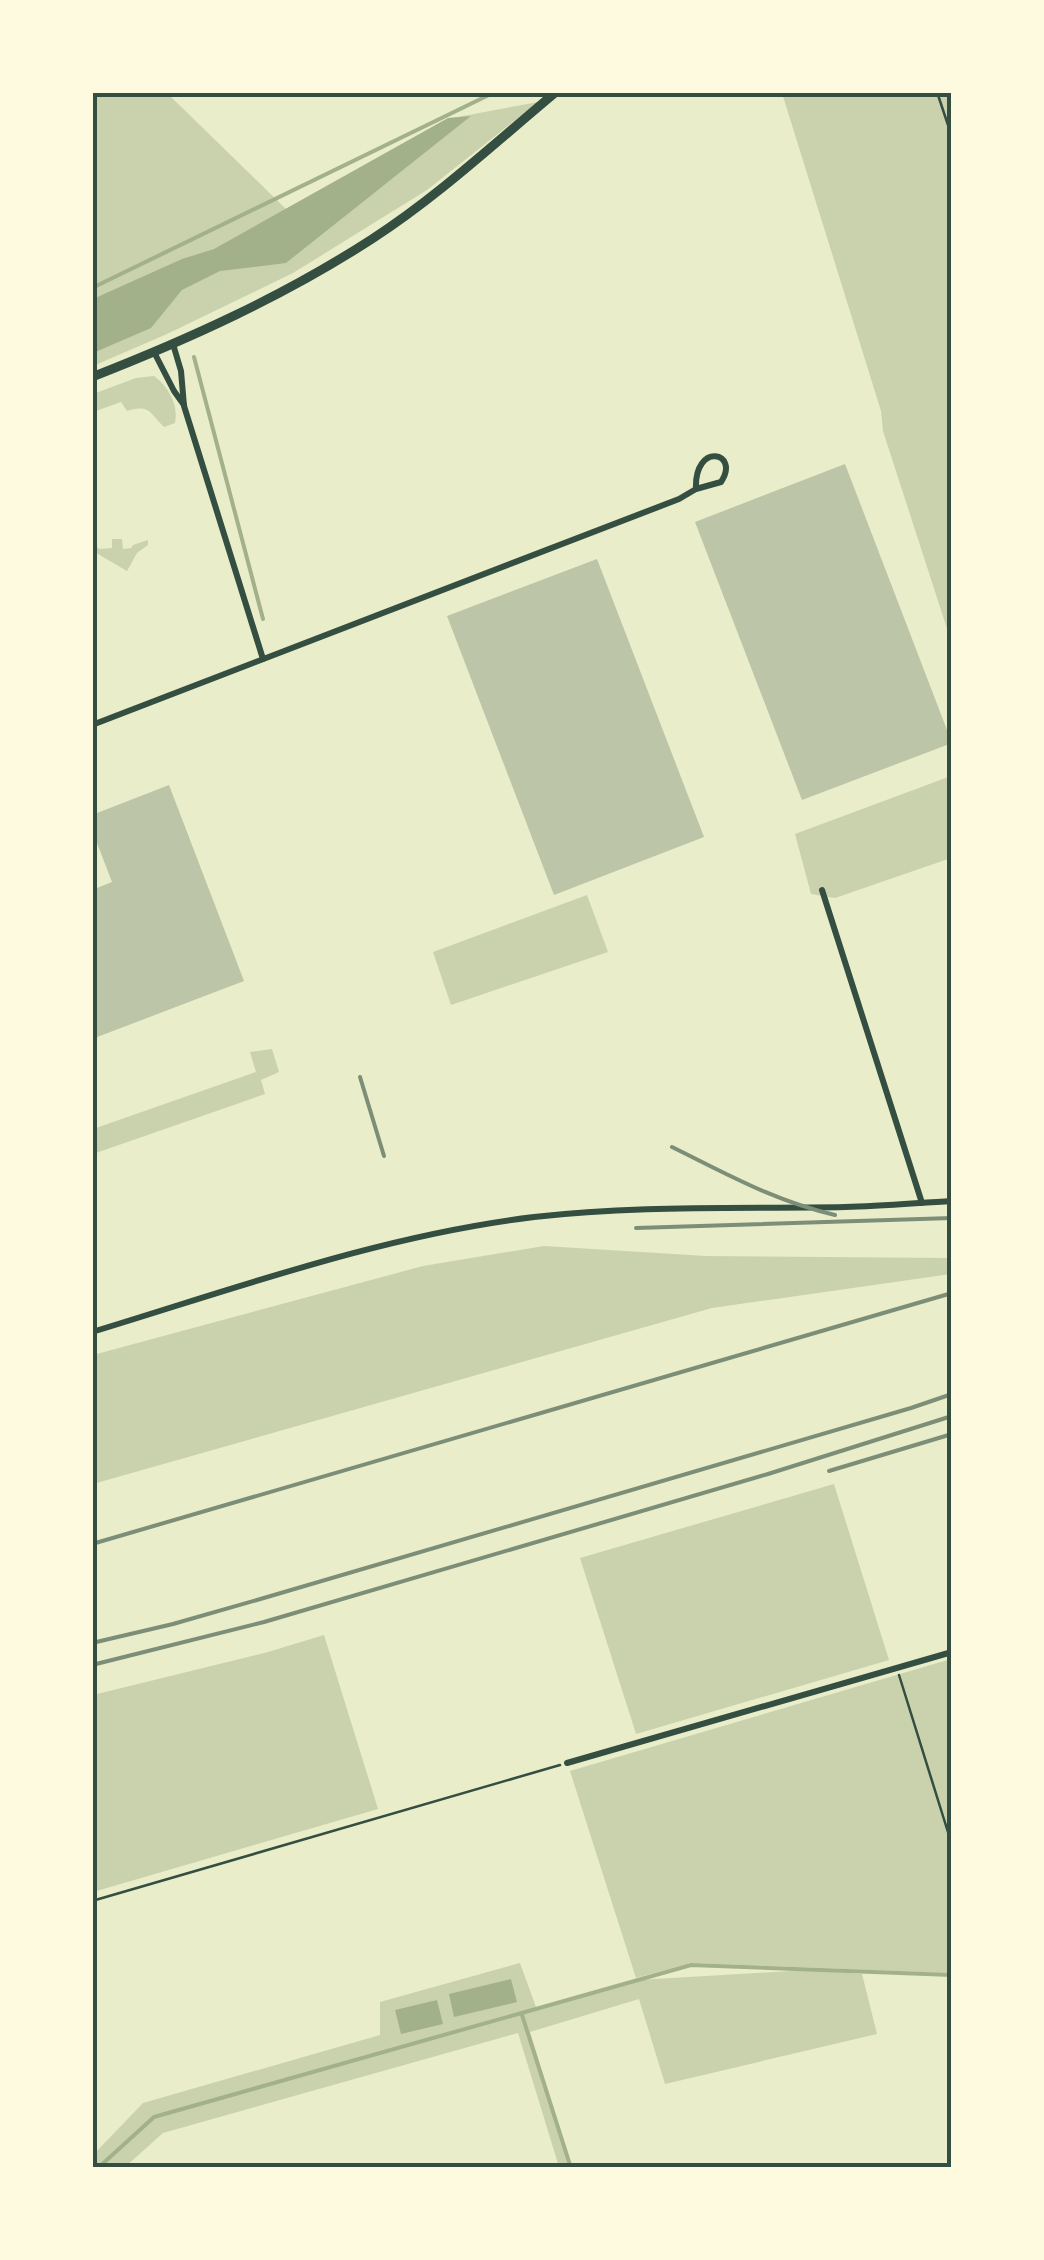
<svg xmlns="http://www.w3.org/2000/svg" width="1044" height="2260" viewBox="0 0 1044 2260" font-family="Signika,sans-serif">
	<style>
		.green { fill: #cad2ad }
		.water { fill: #a3b18a }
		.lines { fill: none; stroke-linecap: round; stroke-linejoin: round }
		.stream { stroke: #a3b18a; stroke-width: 4 }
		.building { fill: #bcc5a7 }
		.path { stroke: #344e41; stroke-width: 2.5 }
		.minor { stroke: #344e41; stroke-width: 6 }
		.secondary { stroke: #344e41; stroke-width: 9 }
		.rail { stroke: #7c8e77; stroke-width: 4 }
		.neatline { fill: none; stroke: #344e41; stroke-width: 4 }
	</style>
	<rect width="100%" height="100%" fill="#e9edc9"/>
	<g class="green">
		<polygon points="93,93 167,93 286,209 447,119 538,102 427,190 293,273 167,334 93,366"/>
		<polygon points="782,93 951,93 951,641 883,431 881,411"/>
		<path d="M154,376C168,386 179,405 175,423L164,427C149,413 151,404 127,411L121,402L93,412V394L136,378Z"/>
		<polygon points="112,539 122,539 123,549 131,548 133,545 148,540 148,545 137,553 127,571 93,551 93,545 100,549 112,548"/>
		<polygon points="951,776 951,858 835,898 811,894 795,834"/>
		<polygon points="587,895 608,952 451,1005 433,952"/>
		<polygon points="272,1049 279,1072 261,1080 265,1094 93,1154 93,1129 256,1072 250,1052"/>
		<polygon points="544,1246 706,1256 951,1258 951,1274 712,1308 93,1484 93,1355 423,1266"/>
		<polygon points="834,1484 889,1660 636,1734 580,1558"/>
		<polygon points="324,1635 378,1809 93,1892 93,1695 268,1652"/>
		<polygon points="951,1659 951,1973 691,1963 636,1978 570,1771"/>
		<polygon points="520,1963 537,2010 638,1980 808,1970 862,1974 877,2034 665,2084 639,1999 530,2032 572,2167 559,2167 518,2033 163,2133 125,2167 93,2168 93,2155 143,2103 380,2035 380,2002"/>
	</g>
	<g class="water">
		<polygon points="471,116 286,263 220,271 182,290 151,328 93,353 93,299 182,259 214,249 448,118"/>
		<polygon points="511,1979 517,2002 454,2017 449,1994"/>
		<polygon points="437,2000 443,2024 401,2034 395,2010"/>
	</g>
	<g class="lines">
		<g class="stream">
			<polyline points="92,288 495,92"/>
			<polyline points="194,357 263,619"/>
			<polyline points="522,2015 571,2168"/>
			<polyline points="98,2168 154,2117 691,1965 952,1975"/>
		</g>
	</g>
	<g class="building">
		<polygon points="845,464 952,743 802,800 695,522"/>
		<polygon points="597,559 704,837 554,895 447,616"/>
		<polygon points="169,785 244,981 92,1039 92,890 112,882 92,830 92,815"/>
	</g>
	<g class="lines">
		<g class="path">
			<polyline points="937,92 952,137"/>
			<polyline points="899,1675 952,1845"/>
			<polyline points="92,1901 560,1765"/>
		</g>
		<g class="minor">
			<polyline points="173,344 181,371 184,406 263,659"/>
			<polyline points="154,352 174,391 184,405"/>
			<path d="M92,725L679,499L696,489L721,482C741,452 694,441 696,489"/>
			<polyline points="822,890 922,1203"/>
			<path d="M92,1332C237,1288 383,1235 534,1217C637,1205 741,1209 845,1207C881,1206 916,1203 952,1201"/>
			<polyline points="567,1763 952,1652"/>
		</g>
		<path class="secondary" d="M92,377C189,339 284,296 372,239C437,197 496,142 556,92"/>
		<g class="rail">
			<polyline points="360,1077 384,1156"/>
			<path d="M672,1147C727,1174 774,1201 835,1215"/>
			<polyline points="636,1228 952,1218"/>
			<polyline points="829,1471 952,1434"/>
			<polyline points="92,1544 952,1293"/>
			<polyline points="92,1643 173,1624 257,1600 911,1408 952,1394"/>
			<polyline points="92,1665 264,1622 768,1474 952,1416"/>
		</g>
	</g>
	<rect width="1044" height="2260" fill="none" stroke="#fefae0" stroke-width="190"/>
	<rect x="95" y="95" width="854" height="2070" class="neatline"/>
</svg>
